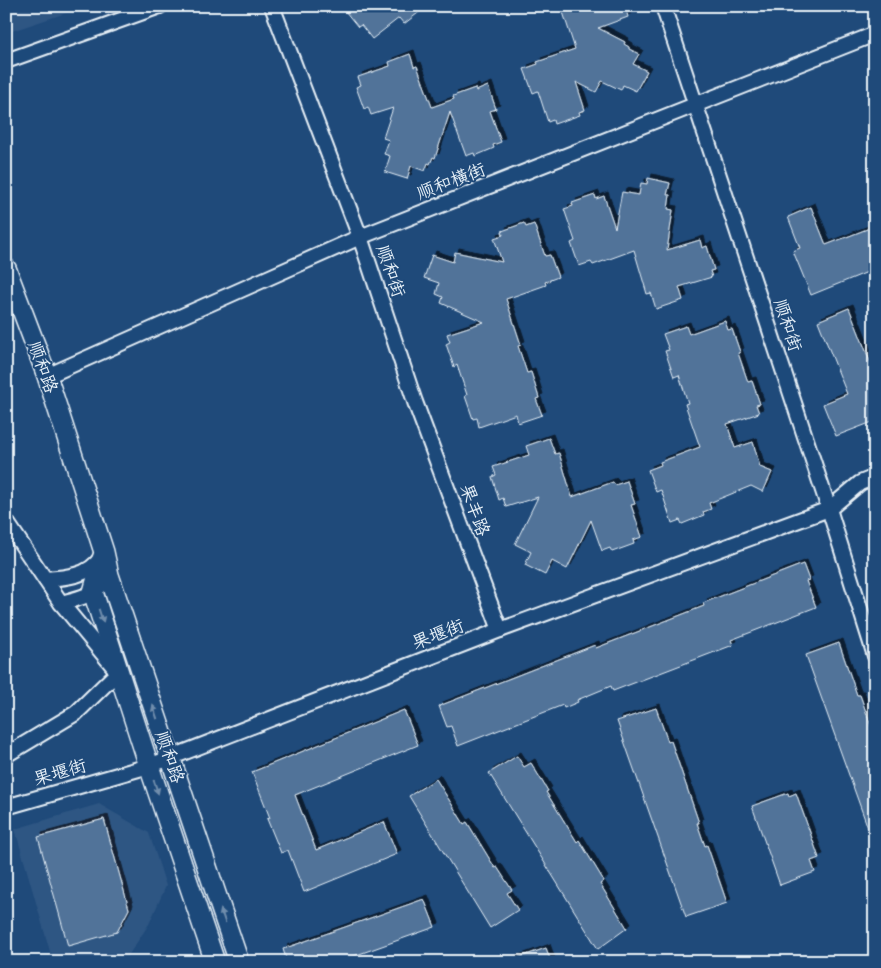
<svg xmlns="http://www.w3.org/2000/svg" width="881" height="968" viewBox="0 0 881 968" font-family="Dekko,'LXGW WenKai TC',sans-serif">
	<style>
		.built { fill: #2e5683 }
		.building { fill: #517399; stroke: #e8f1f8; filter: url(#shadow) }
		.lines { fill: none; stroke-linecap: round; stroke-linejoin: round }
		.street-casing { stroke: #e8f1f8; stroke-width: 18 }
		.secondary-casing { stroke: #e8f1f8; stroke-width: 22 }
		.street { stroke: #1f4a7a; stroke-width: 14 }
		.secondary { stroke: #1f4a7a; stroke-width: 19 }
		.oneway { fill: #6f8dac }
		.labels { text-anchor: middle; stroke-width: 4; stroke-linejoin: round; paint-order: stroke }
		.street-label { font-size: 18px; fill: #e8f1f8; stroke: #1f4a7a }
	</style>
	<defs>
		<filter id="shadow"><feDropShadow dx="4" dy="-4" stdDeviation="0" flood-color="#0009"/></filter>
	</defs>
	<rect width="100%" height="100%" fill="#1f4a7a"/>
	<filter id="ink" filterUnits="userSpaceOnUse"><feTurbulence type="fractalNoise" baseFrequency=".02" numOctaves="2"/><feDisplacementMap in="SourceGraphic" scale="10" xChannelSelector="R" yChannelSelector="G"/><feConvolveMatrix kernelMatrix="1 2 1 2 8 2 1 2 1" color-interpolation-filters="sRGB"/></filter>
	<g filter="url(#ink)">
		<g class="built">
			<polygon points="6,6 87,6 6,33"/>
			<polygon points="99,804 149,833 166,886 149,924 124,962 53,962 15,829"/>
		</g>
		<g class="building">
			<polygon points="341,6 427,6 404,24 399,18 372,39 361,25 358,27"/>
			<polygon points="561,6 625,6 628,17 598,28 625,42 624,44 629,47 629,49 639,54 633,64 647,71 636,91 623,85 621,90 602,81 596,92 576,82 585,110 579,112 580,115 554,124 553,120 548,122 538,91 533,93 524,69 538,64 537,62 575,49"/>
			<polygon points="410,54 414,67 417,66 432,107 454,99 453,96 475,88 476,91 488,86 496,109 490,111 501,142 493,145 494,148 475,156 474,153 466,156 450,112 435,158 433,157 430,164 428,163 425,171 411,166 407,179 385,172 390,156 384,154 389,140 383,138 393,108 371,115 368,107 364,109 356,87 361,85 358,77 390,66 389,62"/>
			<polygon points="648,178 670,183 667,195 670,195 668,209 673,210 667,250 700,240 702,248 707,246 714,270 710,271 712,277 679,287 683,300 656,309 651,293 647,294 634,250 593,265 591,262 579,266 571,243 575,241 564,209 573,206 572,203 595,195 596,199 604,196 615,228 622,192 639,195 641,183 647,184"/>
			<polygon points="811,207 826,245 875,226 875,269 811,295 793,251 800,248 788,217"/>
			<polygon points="524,223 526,227 534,224 545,256 550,255 558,277 545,282 546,285 506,299 521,345 518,346 527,373 531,372 539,398 536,399 542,415 518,423 516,414 479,427 477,418 473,419 465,396 467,395 457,365 454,367 446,344 450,342 447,334 484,322 441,303 443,297 436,294 439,283 424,278 432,255 453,262 455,252 502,262 494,238 503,235 502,231"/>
			<polygon points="849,308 875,374 875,421 836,436 823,404 847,394 818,321"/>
			<polygon points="725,321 728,330 732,329 740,352 738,353 748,382 752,381 760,404 756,405 759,413 727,424 735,448 753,442 760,467 772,472 763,492 751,486 709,503 711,509 703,512 704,515 682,524 680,520 672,523 661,490 656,492 648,470 661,465 660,462 700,447 685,404 688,403 679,375 674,377 665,351 669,350 663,334 686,326 689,334"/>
			<polygon points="549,438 555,454 559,453 572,497 613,482 615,485 627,481 635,504 631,505 642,537 633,540 634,544 612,552 610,548 602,551 591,520 567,569 552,561 545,575 525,565 531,552 515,544 538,497 506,507 503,498 499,500 492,477 496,475 493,467 529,455 526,446"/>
			<polygon points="803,564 809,580 806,581 816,607 731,640 733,645 613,691 611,686 577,700 578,702 564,708 563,705 458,746 451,726 447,727 439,706 595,645 596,648 704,606 703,603"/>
			<polygon points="839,643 857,695 860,695 875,737 875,792 870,794 875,807 875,842 873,842 806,655"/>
			<polygon points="656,708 668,742 671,741 699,823 697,823 705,846 707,845 727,903 686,917 617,721"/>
			<polygon points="404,710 418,745 295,795 316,850 384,822 397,854 304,892 288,850 281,853 267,819 270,818 252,772"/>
			<polygon points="517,756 524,767 531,763 548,791 546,792 577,842 579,840 604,881 600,884 627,928 598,949 489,773"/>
			<polygon points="436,779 464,824 467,822 495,868 497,867 512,890 507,893 518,910 490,928 409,796"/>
			<polygon points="788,793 789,796 796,793 819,858 811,861 815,872 780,885 752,806"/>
			<polygon points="104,819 129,909 117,932 68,946 38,837"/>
			<polygon points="424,899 435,927 337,962 287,962 283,949"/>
			<polygon points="546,948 551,962 513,962 512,960"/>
		</g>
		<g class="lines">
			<defs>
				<g id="street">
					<polyline points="272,6 360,237 415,402 500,630"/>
					<polyline points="663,6 829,509 875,656"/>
					<polyline points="6,61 160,6"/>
					<polyline points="47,376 360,237 875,34"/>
					<polyline points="6,521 61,603 118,672 76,713 6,755"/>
					<path d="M45,579C65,578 90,576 101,557"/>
					<path d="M61,603C75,599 89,597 99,587"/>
					<polyline points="6,807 149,766 500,630 829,509 860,483 875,477"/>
				</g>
				<g id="secondary">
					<polyline points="6,268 47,376 104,552 109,575 239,962"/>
					<polyline points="103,556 93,592 149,766 215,962"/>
				</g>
			</defs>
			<use href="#street" class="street-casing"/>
			<use href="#secondary" class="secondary-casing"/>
			<use href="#street" class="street"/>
			<use href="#secondary" class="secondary"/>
		</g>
		<defs><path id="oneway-solid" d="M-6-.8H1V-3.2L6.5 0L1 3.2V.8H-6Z" transform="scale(1.25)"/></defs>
		<g class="oneway">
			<use href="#oneway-solid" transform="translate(101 616) rotate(72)"/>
			<use href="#oneway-solid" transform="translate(155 712) rotate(-108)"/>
			<use href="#oneway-solid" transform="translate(156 787) rotate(71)"/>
			<use href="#oneway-solid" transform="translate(223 916) rotate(-109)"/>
		</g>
	</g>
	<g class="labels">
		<g class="street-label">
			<text transform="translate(451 181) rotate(-21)" y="6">顺和横街</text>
			<text transform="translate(391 271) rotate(71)" y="6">顺和街</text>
			<text transform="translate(788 325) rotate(72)" y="6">顺和街</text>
			<text transform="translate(43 367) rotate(70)" y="6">顺和路</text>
			<text transform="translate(475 510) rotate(70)" y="6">果丰路</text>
			<text transform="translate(438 634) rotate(-21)" y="6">果堰街</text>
			<text transform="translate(170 757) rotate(71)" y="6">顺和路</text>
			<text transform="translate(60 772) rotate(-16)" y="6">果堰街</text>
		</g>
	</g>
	<rect width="881" height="968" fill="none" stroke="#1f4a7a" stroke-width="25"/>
	<rect x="12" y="12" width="856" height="943" fill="none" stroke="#e8f1f8" stroke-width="2" filter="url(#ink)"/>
</svg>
